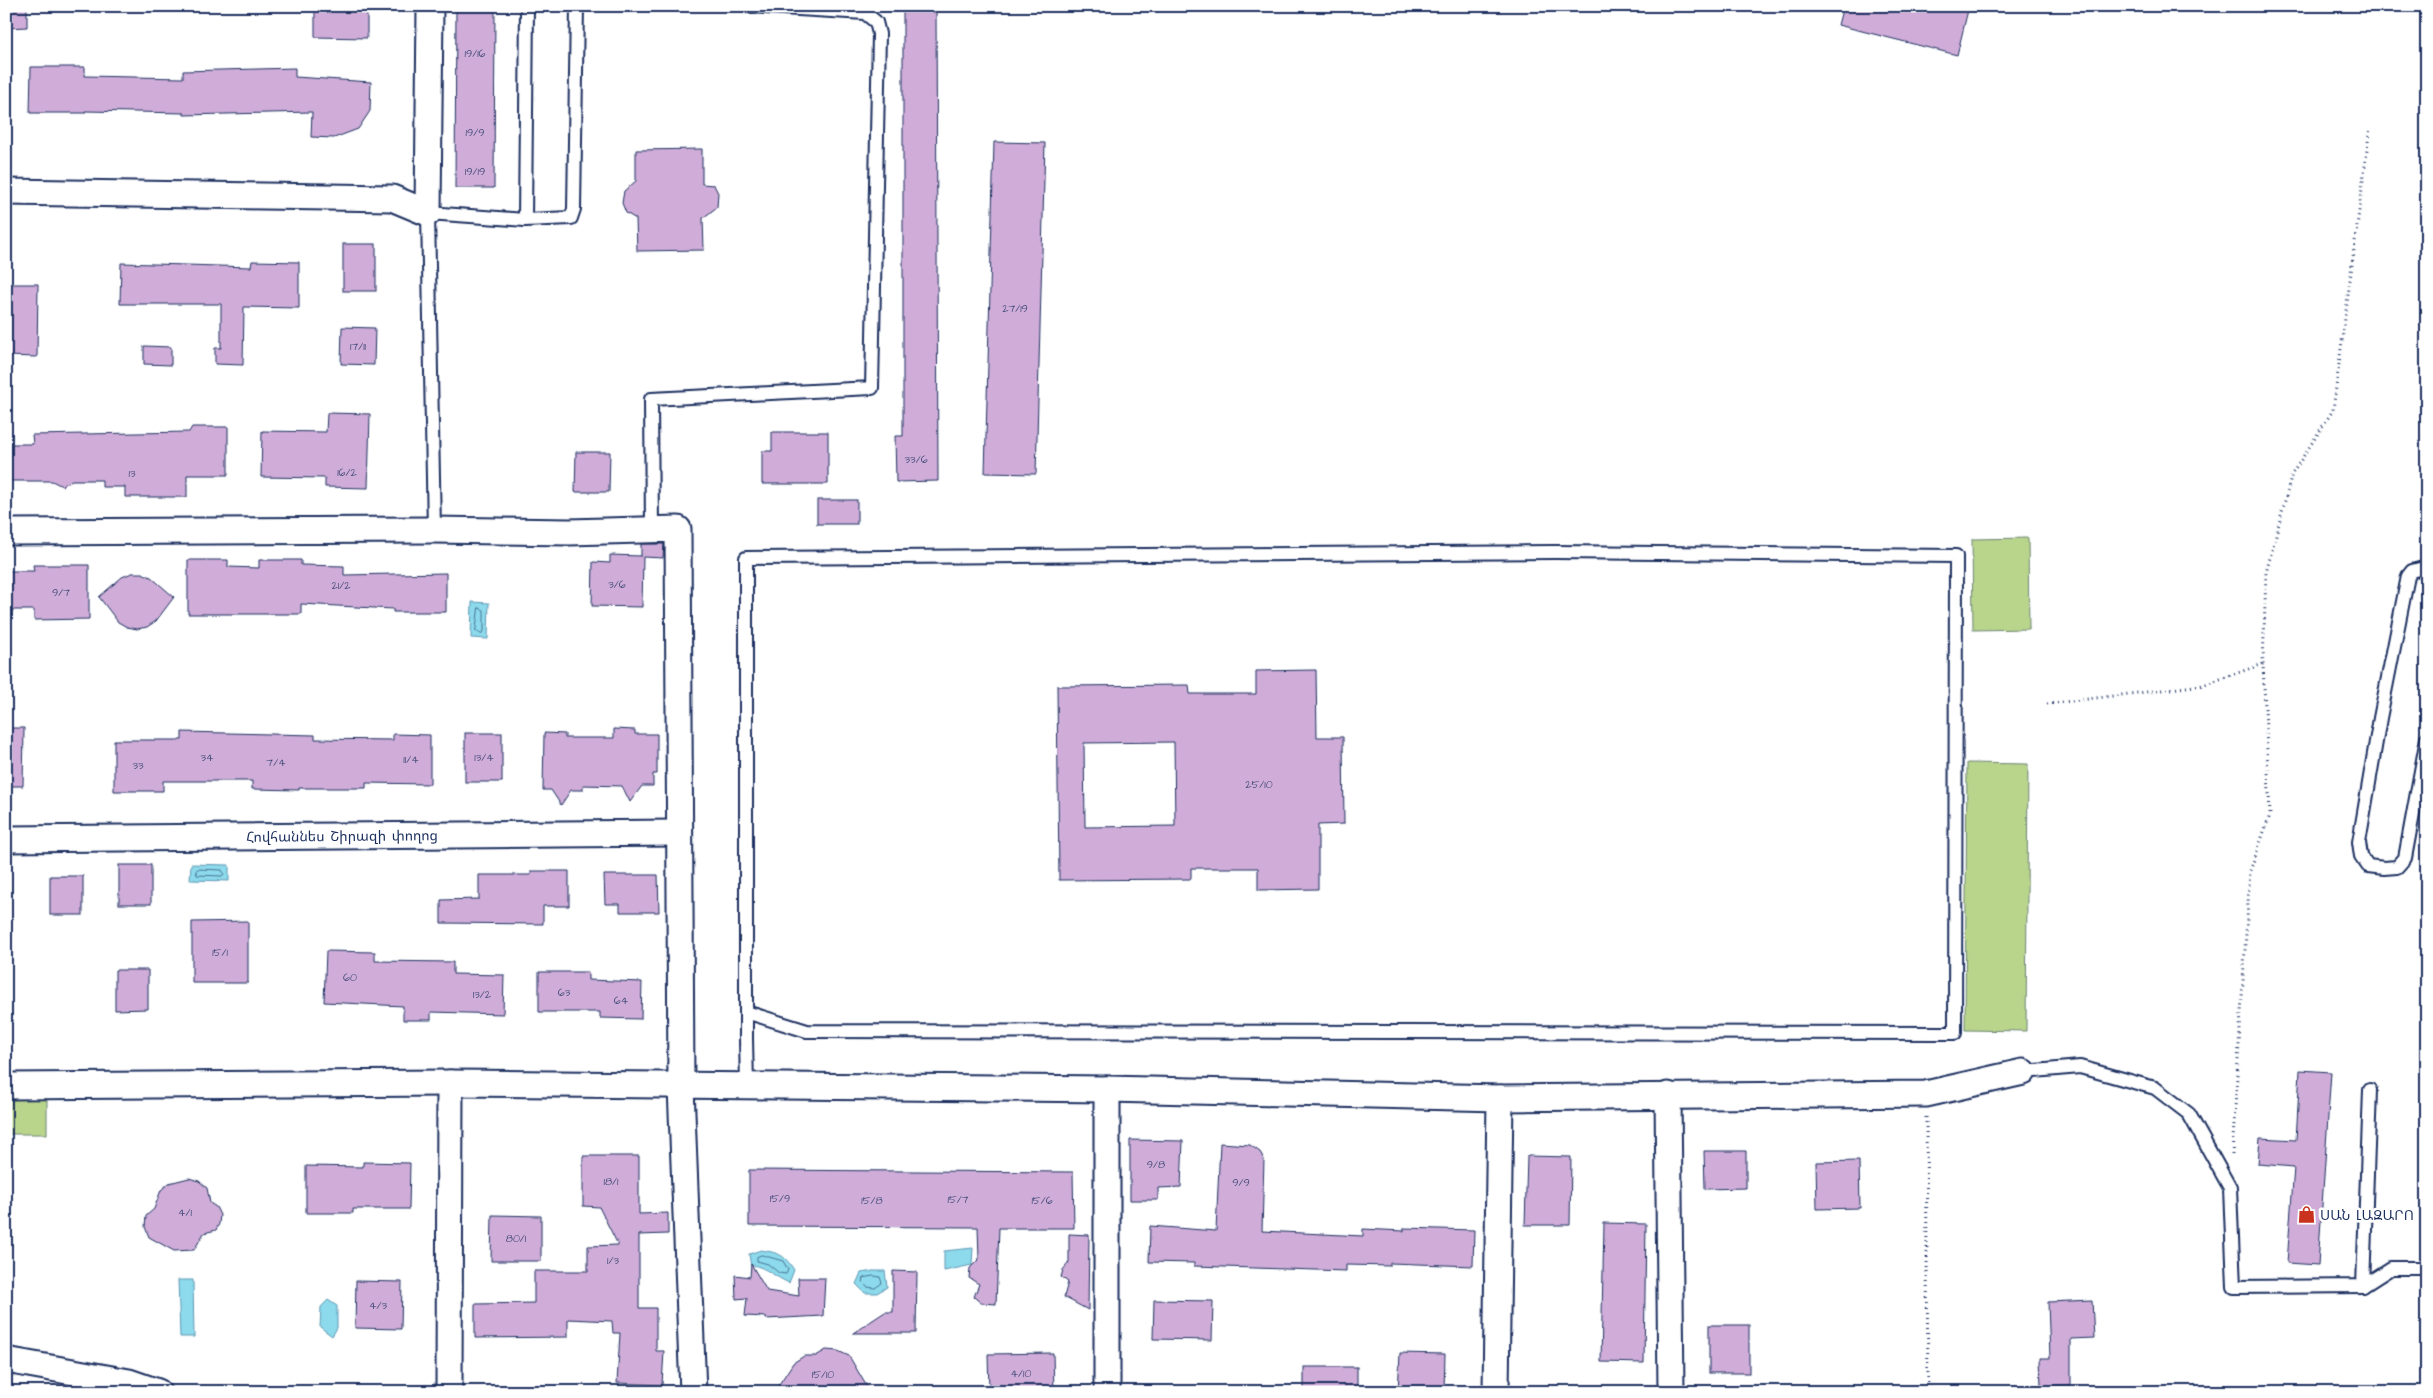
<svg xmlns="http://www.w3.org/2000/svg" width="2433" height="1398" viewBox="0 0 2433 1398" font-family="'Architects Daughter','Noto Sans Armenian',sans-serif">
	<style>
		.green { fill: #b9d58c; stroke: #6a8275 }
		.water { fill: #8cdaeb; stroke: #5f96b3 }
		.lines { fill: none; stroke-linecap: round; stroke-linejoin: round }
		.shore { stroke: #487396; stroke-width: 1 }
		.building { fill: #cfadd8; stroke: #1b2f5e; fill-rule: evenodd }
		.service-casing { stroke: #1b2f5e; stroke-width: 16 }
		.minor-casing { stroke: #1b2f5e; stroke-width: 29 }
		.path { stroke: #1b2f5e; stroke-width: 3; stroke-dasharray: 1 4; stroke-linecap: butt }
		.service { stroke: #fff; stroke-width: 12 }
		.minor { stroke: #fff; stroke-width: 25 }
		.labels { text-anchor: middle; stroke-width: 5; stroke-linejoin: round; paint-order: stroke }
		.number-label { font-size: 11px; fill: #484e7c }
		.street-label { font-size: 14px; fill: #1b2f5e; stroke: #fff }
		.poi-label { font-size: 14px; fill: #1b2f5e; stroke: #fff; text-anchor: start }
	</style>
	<rect width="100%" height="100%" fill="#fff"/>
	<filter id="ink" filterUnits="userSpaceOnUse"><feTurbulence type="fractalNoise" baseFrequency=".02" numOctaves="2"/><feDisplacementMap in="SourceGraphic" scale="10" xChannelSelector="R" yChannelSelector="G"/><feConvolveMatrix kernelMatrix="1 2 1 2 8 2 1 2 1" color-interpolation-filters="sRGB"/></filter>
	<g filter="url(#ink)">
		<g class="green">
			<polygon points="2028,538 2029,629 1973,630 1972,539"/>
			<polygon points="1967,763 2028,764 2026,1031 1965,1030"/>
			<polygon points="6,1094 47,1095 47,1134 6,1134"/>
		</g>
		<g class="water">
			<polygon points="472,602 489,603 488,639 471,638"/>
			<polygon points="191,864 229,865 229,881 190,880"/>
			<polygon points="973,1248 972,1265 944,1271 944,1251"/>
			<path d="M761,1250C779,1253 784,1254 794,1270L789,1283C775,1277 767,1268 753,1265L751,1267L749,1254Z"/>
			<polygon points="873,1271 885,1271 887,1287 877,1293 865,1293 856,1284 861,1273"/>
			<polygon points="178,1280 193,1280 194,1337 180,1337"/>
			<polygon points="328,1300 337,1306 337,1328 332,1336 320,1327 321,1307"/>
		</g>
		<g class="lines">
			<g class="shore">
				<polygon points="479,608 484,610 484,631 481,634 476,631"/>
				<polygon points="198,869 222,870 224,874 222,876 197,875 196,871"/>
				<polygon points="762,1255 783,1261 788,1270 786,1274 779,1273 768,1264 757,1261 757,1257"/>
				<polygon points="874,1276 880,1277 882,1283 875,1288 867,1287 863,1283 864,1278"/>
			</g>
		</g>
		<g class="building">
			<polygon points="6,6 27,6 27,27 6,28"/>
			<polygon points="315,6 367,6 367,38 315,37"/>
			<polygon points="456,6 495,6 494,188 455,188"/>
			<polygon points="903,6 936,6 938,481 896,482 895,436 903,436"/>
			<polygon points="1843,6 1969,6 1957,55 1838,25"/>
			<polygon points="31,67 85,67 85,76 183,78 183,71 295,68 295,77 371,82 370,111 358,129 334,138 311,137 312,112 184,115 184,113 85,111 85,113 30,113"/>
			<polygon points="994,142 1045,143 1036,474 985,473"/>
			<polygon points="702,149 702,184 714,185 718,193 717,207 703,218 704,250 637,251 636,219 626,213 622,203 624,191 636,181 636,150"/>
			<rect x="343" y="244" width="33" height="47"/>
			<polygon points="252,261 299,262 299,308 244,307 243,365 215,364 215,348 221,348 221,304 120,304 121,263 251,267"/>
			<polygon points="6,284 38,284 37,357 6,356"/>
			<polygon points="342,327 375,328 374,365 341,364"/>
			<polygon points="144,346 171,347 171,365 144,364"/>
			<polygon points="327,413 370,414 368,488 325,487 325,478 261,477 262,431 326,432"/>
			<polygon points="192,427 228,427 228,475 187,475 187,497 125,497 125,487 102,487 102,480 72,480 62,486 52,481 6,481 6,444 33,444 32,435 189,432"/>
			<polygon points="772,432 828,432 828,484 762,484 762,451 772,451"/>
			<polygon points="576,452 610,452 609,492 575,492"/>
			<rect x="817" y="500" width="40" height="24"/>
			<polygon points="641,544 664,544 663,558 643,557 642,607 592,606 593,562 610,563 610,555 641,556"/>
			<polygon points="188,560 228,560 228,567 259,568 259,560 301,560 301,565 344,566 344,575 446,573 446,612 393,612 393,609 301,604 301,614 188,614"/>
			<polygon points="33,565 89,565 89,619 34,620 34,610 6,610 6,571 34,571"/>
			<polygon points="132,573 142,573 151,577 174,597 156,621 147,627 137,629 127,627 118,622 99,597 122,577"/>
			<path d="M1316,670L1317,737H1343L1344,824L1318,825V889L1258,890V868H1191V879L1059,880L1057,686L1189,685L1190,694H1256V671ZM1174,742L1175,826L1085,827L1084,743Z"/>
			<polygon points="6,728 24,728 23,786 6,786"/>
			<polygon points="614,729 635,730 635,734 657,734 657,774 653,774 653,786 642,786 630,802 622,786 583,785 583,790 571,790 561,805 551,790 543,790 544,733 565,734 565,738 614,738"/>
			<polygon points="182,732 315,735 315,739 393,740 393,734 430,735 430,784 366,783 366,788 299,788 299,790 252,789 252,781 163,781 163,791 114,791 114,740 182,740"/>
			<rect x="465" y="733" width="37" height="49"/>
			<rect x="119" y="865" width="32" height="39"/>
			<polygon points="531,871 569,871 569,906 543,906 543,924 441,923 441,900 479,899 479,875 531,875"/>
			<polygon points="604,875 658,875 659,912 620,912 620,904 605,904"/>
			<rect x="50" y="876" width="33" height="39"/>
			<polygon points="248,921 248,983 192,983 192,922"/>
			<polygon points="326,951 375,952 375,961 453,962 453,974 504,975 503,1014 431,1012 431,1020 403,1020 403,1006 324,1002"/>
			<polygon points="115,970 148,970 148,1009 115,1010"/>
			<polygon points="539,972 588,972 588,980 642,982 641,1019 600,1018 600,1012 539,1012"/>
			<polygon points="2300,1070 2331,1072 2318,1265 2287,1263 2294,1167 2258,1164 2260,1138 2296,1140"/>
			<polygon points="1130,1140 1183,1141 1181,1187 1158,1188 1158,1200 1130,1200"/>
			<polygon points="1220,1143 1250,1145 1260,1152 1264,1159 1262,1231 1363,1236 1363,1229 1404,1231 1404,1228 1474,1230 1473,1266 1390,1263 1390,1266 1346,1265 1346,1271 1194,1266 1194,1263 1149,1262 1150,1226 1216,1231"/>
			<polygon points="1704,1151 1746,1151 1746,1188 1705,1189"/>
			<polygon points="583,1156 639,1156 639,1214 668,1213 668,1234 639,1235 639,1308 656,1308 656,1351 664,1351 662,1385 617,1383 620,1333 613,1333 612,1321 568,1319 568,1337 475,1338 475,1304 534,1303 534,1271 588,1271 588,1246 618,1245 599,1207 583,1206"/>
			<polygon points="1527,1156 1571,1157 1570,1225 1525,1225"/>
			<polygon points="1859,1161 1860,1208 1817,1209 1816,1162"/>
			<polygon points="363,1162 410,1163 409,1209 353,1209 353,1213 306,1213 306,1166 363,1167"/>
			<polygon points="749,1170 1073,1172 1074,1228 999,1228 996,1304 981,1303 974,1297 979,1284 969,1278 970,1268 979,1259 978,1227 749,1226"/>
			<polygon points="189,1178 199,1181 207,1188 210,1203 216,1207 220,1215 219,1224 216,1230 204,1233 194,1250 174,1251 149,1237 145,1227 146,1216 154,1209 161,1190 169,1183"/>
			<polygon points="492,1215 541,1216 541,1261 491,1261"/>
			<polygon points="1604,1223 1646,1224 1644,1363 1601,1362"/>
			<polygon points="1069,1234 1089,1235 1088,1310 1064,1297 1068,1282 1061,1277 1063,1270 1069,1262"/>
			<polygon points="751,1264 767,1291 799,1296 798,1278 825,1278 823,1316 766,1319 766,1317 745,1316 747,1298 736,1299 735,1275 750,1277"/>
			<polygon points="893,1271 917,1272 916,1333 853,1333 885,1312 893,1312"/>
			<polygon points="356,1281 402,1282 401,1329 355,1328"/>
			<polygon points="1154,1300 1213,1301 1212,1340 1153,1339"/>
			<polygon points="2092,1300 2094,1338 2071,1339 2071,1385 2041,1386 2040,1358 2050,1358 2048,1302"/>
			<rect x="1709" y="1325" width="40" height="48"/>
			<polygon points="826,1350 838,1351 849,1356 870,1392 774,1392 793,1363 804,1356 816,1356"/>
			<polygon points="1053,1353 1054,1392 989,1392 988,1354"/>
			<polygon points="1400,1353 1445,1354 1444,1392 1398,1392"/>
			<rect x="1304" y="1367" width="53" height="25"/>
		</g>
		<g class="lines">
			<defs>
				<g id="service">
					<polyline points="525,220 527,6"/>
					<polyline points="434,530 428,213 525,220 571,218 574,209 577,6"/>
					<polyline points="652,530 651,399 872,388 879,34 876,22 865,13 748,6"/>
					<polyline points="2427,567 2412,571 2408,576 2380,718 2359,842 2361,856 2368,866 2384,868 2397,867 2405,858 2427,738"/>
					<polyline points="746,1012 807,1031 1955,1033 1956,556 1555,552 746,558 746,1038 747,1087"/>
					<polyline points="2023,1072 2080,1067 2155,1088 2189,1114 2230,1188 2234,1287 2363,1286 2391,1268 2427,1268"/>
					<polyline points="2363,1286 2370,1090"/>
				</g>
				<g id="minor">
					<polyline points="6,192 392,198 428,213 430,6"/>
					<polyline points="6,532 434,530 569,532 678,529 681,1087 693,1392"/>
					<path id="s1" d="M6,839L678,833"/>
					<polyline points="6,1086 450,1083 1107,1089 1500,1098 1926,1094 2023,1072"/>
					<polyline points="1668,1095 1671,1392"/>
					<polyline points="6,1360 129,1382 158,1392"/>
					<polyline points="449,1392 450,1083"/>
					<polyline points="1107,1392 1107,1089"/>
					<polyline points="1496,1392 1500,1098"/>
				</g>
			</defs>
			<use href="#service" class="service-casing"/>
			<use href="#minor" class="minor-casing"/>
			<g class="path">
				<polyline points="2047,704 2203,685 2263,664"/>
				<polyline points="1926,1117 1928,1392"/>
				<polyline points="2232,1155 2250,871 2270,815 2263,664 2266,573 2292,474 2333,410 2370,127"/>
			</g>
			<use href="#service" class="service"/>
			<use href="#minor" class="minor"/>
		</g>
	</g>
	<defs>
		<symbol id="shop-bare" viewBox="-9 -9 18 18"><path d="M-5-2.5h2.3a2.7 3.5 0 0 1 5.4 0H5L5.5 6h-11ZM-1.5-2.5h3a1.5 2.3 0 0 0-3 0Z" fill="#c8321e" stroke="#fff" stroke-width="2.5" paint-order="stroke"/></symbol>
	</defs>
	<g fill-rule="evenodd">
		<use href="#shop-bare" x="2294" y="1202" width="25" height="25"/>
	</g>
	<g class="labels">
		<g class="number-label">
			<text x="475" y="57">19/16</text>
			<text x="475" y="136">19/9</text>
			<text x="475" y="175">19/19</text>
			<text x="1015" y="312">27/19</text>
			<text x="358" y="350">17/11</text>
			<text x="916" y="463">33/6</text>
			<text x="347" y="476">16/2</text>
			<text x="132" y="477">13</text>
			<text x="617" y="588">3/6</text>
			<text x="341" y="589">21/2</text>
			<text x="61" y="596">9/7</text>
			<text x="207" y="761">34</text>
			<text x="484" y="761">13/4</text>
			<text x="411" y="763">11/4</text>
			<text x="276" y="766">7/4</text>
			<text x="138" y="769">33</text>
			<text x="1259" y="788">25/10</text>
			<text x="220" y="956">15/1</text>
			<text x="350" y="981">60</text>
			<text x="564" y="996">63</text>
			<text x="482" y="998">13/2</text>
			<text x="621" y="1004">64</text>
			<text x="1156" y="1168">9/8</text>
			<text x="611" y="1185">18/1</text>
			<text x="1241" y="1186">9/9</text>
			<text x="780" y="1202">15/9</text>
			<text x="958" y="1203">15/7</text>
			<text x="872" y="1204">15/8</text>
			<text x="1042" y="1204">15/6</text>
			<text x="185" y="1216">4/1</text>
			<text x="516" y="1242">80/1</text>
			<text x="613" y="1264">1/3</text>
			<text x="378" y="1309">4/3</text>
			<text x="1021" y="1377">4/10</text>
			<text x="823" y="1378">15/10</text>
		</g>
		<g class="street-label">
			<text dy="5" stroke="none"><textPath href="#s1" startOffset="336">Հովհաննես Շիրազի փողոց</textPath></text>
		</g>
		<g class="poi-label">
			<text x="2320" y="1220">ՍԱՆ ԼԱԶԱՐՈ</text>
		</g>
	</g>
	<rect width="2433" height="1398" fill="none" stroke="#fff" stroke-width="25"/>
	<rect x="12" y="12" width="2408" height="1373" fill="none" stroke="#1b2f5e" stroke-width="2" filter="url(#ink)"/>
</svg>
